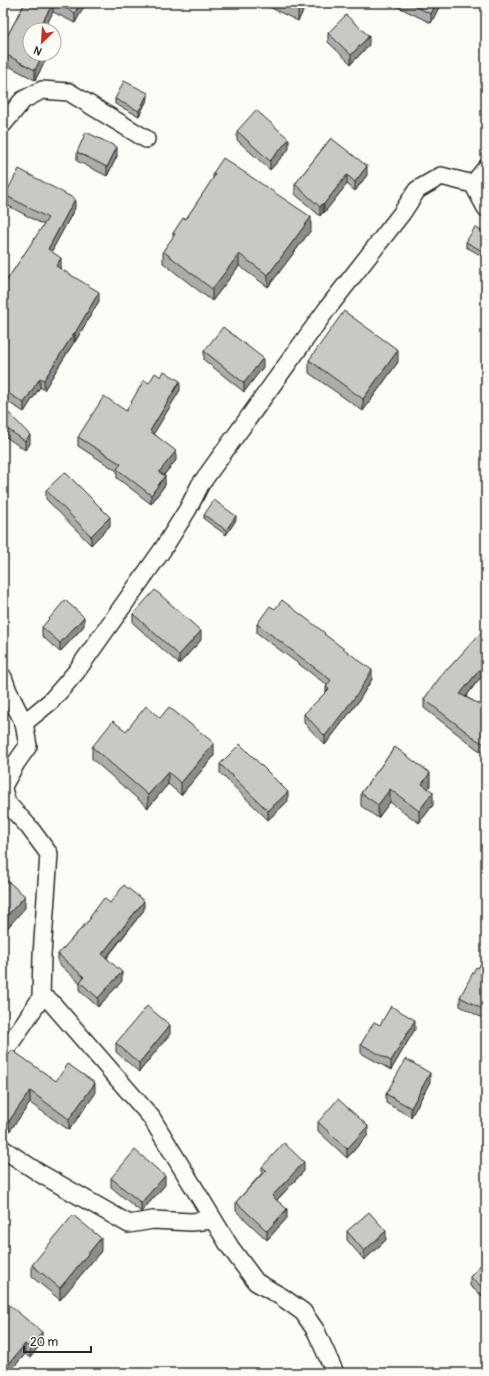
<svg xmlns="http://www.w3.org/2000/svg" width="489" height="1376" viewBox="0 0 489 1376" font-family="Pangolin,sans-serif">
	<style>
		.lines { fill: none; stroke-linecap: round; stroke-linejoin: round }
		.street-casing { stroke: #2b2b2b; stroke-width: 20 }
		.street { stroke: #fdfcf7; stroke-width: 17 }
		.wall { fill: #adaca9; stroke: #2b2b2b }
		.shaded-wall { fill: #8d8c89; stroke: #2b2b2b }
		.building { fill: #c9c8c4; stroke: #2b2b2b }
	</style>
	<rect width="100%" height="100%" fill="#fdfcf7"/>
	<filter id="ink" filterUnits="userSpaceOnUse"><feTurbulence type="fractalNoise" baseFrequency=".025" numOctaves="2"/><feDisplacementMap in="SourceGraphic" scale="8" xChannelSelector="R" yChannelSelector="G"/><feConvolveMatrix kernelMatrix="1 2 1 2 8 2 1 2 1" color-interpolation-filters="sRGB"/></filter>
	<g filter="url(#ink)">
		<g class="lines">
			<defs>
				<g id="street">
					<polyline points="3,124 23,100 42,90 69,92 146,139"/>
					<polyline points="473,184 486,168"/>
					<polyline points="3,677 8,691 24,723 28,746 16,763 3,786"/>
					<polyline points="24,723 51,701 76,672 163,549 188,509 200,485 327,309 402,213 417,190 441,176 473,184 486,208"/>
					<polyline points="3,789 7,803 29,827 49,854 42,955 41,998 50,1001 151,1117 230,1247 256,1282 282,1297 303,1312 316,1331 335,1373"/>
					<polyline points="3,1054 41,998"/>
					<polyline points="3,1149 41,1174 129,1224 153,1220 191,1222 213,1220"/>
				</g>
			</defs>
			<use href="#street" class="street-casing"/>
			<use href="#street" class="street"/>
		</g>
		<g class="wall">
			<polygon points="25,3 86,3 75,23 53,12 30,54 47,54 47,58 35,80 3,63 3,44"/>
			<polygon points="261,3 307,3 298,21"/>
			<polygon points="390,3 441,3 431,23"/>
			<polygon points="328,33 369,45 351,64 328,42"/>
			<polygon points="148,98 139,116 115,104 115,99"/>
			<polygon points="237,131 289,149 270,170 237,140"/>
			<polygon points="331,138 367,175 355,191 347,184 324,213 323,212 320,216 295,194 295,184"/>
			<polygon points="77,152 117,156 107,176 77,161"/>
			<polygon points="213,173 311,230 268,287 239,266 212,301 163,263 163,251 173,238 173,233 186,219 213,179"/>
			<polygon points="5,195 75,208 51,252 61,267 61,269 99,301 75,342 74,342 44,390 40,387 24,412 3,399 3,286 44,225 5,204"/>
			<polygon points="486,234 486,258 466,247 466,242"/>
			<polygon points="204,351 263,367 244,392 204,360"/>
			<polygon points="309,360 398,362 363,411 309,373"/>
			<polygon points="180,390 154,433 176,460 164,475 165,485 151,504 117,478 117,471 78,446 78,437 126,411"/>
			<polygon points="3,407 30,444 25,450 3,435"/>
			<polygon points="46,490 110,526 91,545 46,499"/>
			<polygon points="204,515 236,520 226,535 204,519"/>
			<polygon points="275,609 325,635 372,679 358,702 325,745 304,723 304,714 326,692 326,687 327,685 257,633 257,624"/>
			<polygon points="133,614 201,640 179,664 133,623"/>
			<polygon points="84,626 60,652 42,636 42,627"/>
			<polygon points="486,629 486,672 476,683 466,697 486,708 486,754 477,749 424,708 424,699 447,670"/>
			<polygon points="160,718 214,756 181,795 168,784 148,808 92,759 92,747 126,731"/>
			<polygon points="395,747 430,786 428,788 433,805 419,823 390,802 378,818 361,806 361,793"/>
			<polygon points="220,764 288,801 268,820 220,773"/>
			<polygon points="486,824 486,839 483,837 483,828"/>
			<polygon points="110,903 144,910 107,958 122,981 98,1007 80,991 80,983 58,963 58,954 90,919 90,917"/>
			<polygon points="486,956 486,1020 460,1006 460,997"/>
			<polygon points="380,1025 415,1029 391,1070 361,1053 361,1044"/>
			<polygon points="170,1034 139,1072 116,1052 116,1043"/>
			<polygon points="3,1061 56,1081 95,1094 69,1130 30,1103 9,1132 3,1127"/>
			<polygon points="430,1082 411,1117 386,1103 386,1094"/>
			<polygon points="318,1122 368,1135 347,1158 318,1131"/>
			<polygon points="262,1167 304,1171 277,1200 287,1218 267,1240 236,1211 236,1202 262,1173"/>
			<polygon points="111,1178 165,1185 141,1212 111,1187"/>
			<polygon points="347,1231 386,1240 364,1260 347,1240"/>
			<polygon points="101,1251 60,1300 32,1277 32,1265"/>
			<polygon points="486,1259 486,1299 470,1286 470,1277"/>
			<polygon points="3,1300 42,1342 30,1358 25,1354 9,1373 3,1373"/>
		</g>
		<g class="shaded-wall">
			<polygon points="53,3 53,12 44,30 38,30"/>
			<polygon points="80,3 86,3 75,23 75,13"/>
			<polygon points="301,3 307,3 298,21 298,10"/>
			<polygon points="436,3 441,3 431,23 431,14"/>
			<polygon points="369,36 369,45 351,64 351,55"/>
			<polygon points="43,54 47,54 47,58 35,80 35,70"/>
			<polygon points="148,93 148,98 139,116 139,111"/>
			<polygon points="289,139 289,149 270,170 270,161"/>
			<polygon points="117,147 117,156 107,176 107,167"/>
			<polygon points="367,166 367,175 355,191 355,182"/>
			<polygon points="347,175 347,184 324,213 324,204"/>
			<polygon points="75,199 75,208 48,258 48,249"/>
			<polygon points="323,203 323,212 320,216 320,207"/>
			<polygon points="311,217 311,230 268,287 268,275"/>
			<polygon points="239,254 239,266 212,301 212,289"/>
			<polygon points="61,258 61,267 56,275 56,266"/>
			<polygon points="99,292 99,301 75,342 75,333"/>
			<polygon points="74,333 74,342 44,390 44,380"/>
			<polygon points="398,350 398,362 363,411 363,399"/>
			<polygon points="263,358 263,367 244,392 244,383"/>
			<polygon points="40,378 40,387 24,412 24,403"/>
			<polygon points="180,381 180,390 150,440 150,431"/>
			<polygon points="30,435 30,444 25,450 25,441"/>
			<polygon points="176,451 176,460 159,481 159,472"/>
			<polygon points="165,476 165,485 151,504 151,495"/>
			<polygon points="236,516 236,520 226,535 226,530"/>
			<polygon points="110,517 110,526 91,545 91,536"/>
			<polygon points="84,617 84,626 60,652 60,643"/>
			<polygon points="201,631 201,640 179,664 179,655"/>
			<polygon points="486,663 486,672 476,683 460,704 460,694 476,674"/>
			<polygon points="372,670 372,679 358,702 325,745 325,736"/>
			<polygon points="214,743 214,756 181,795 181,783"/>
			<polygon points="168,772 168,784 148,808 148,795"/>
			<polygon points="430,773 430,786 422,797 422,784"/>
			<polygon points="390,789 390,802 378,818 378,805"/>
			<polygon points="288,792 288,801 268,820 268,811"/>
			<polygon points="433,792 433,805 419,823 419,811"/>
			<polygon points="25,896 25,908 3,933 3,920"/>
			<polygon points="144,901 144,910 102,963 102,954"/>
			<polygon points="122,972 122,981 98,1007 98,998"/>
			<polygon points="415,1020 415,1029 391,1070 391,1061"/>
			<polygon points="170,1025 170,1034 139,1072 139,1063"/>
			<polygon points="430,1073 430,1082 411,1117 411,1108"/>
			<polygon points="95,1083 95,1094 69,1130 69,1119"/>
			<polygon points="30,1091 30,1103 9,1132 9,1121"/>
			<polygon points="368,1126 368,1135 347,1158 347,1149"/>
			<polygon points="304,1162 304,1171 272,1205 272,1196"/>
			<polygon points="165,1176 165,1185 141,1212 141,1203"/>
			<polygon points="287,1209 287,1218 267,1240 267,1231"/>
			<polygon points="386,1231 386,1240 364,1260 364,1251"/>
			<polygon points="101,1238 101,1251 60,1300 60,1288"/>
			<polygon points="42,1332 42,1342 30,1358 30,1348"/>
			<polygon points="25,1344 25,1354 9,1373 3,1373 3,1371"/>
		</g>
		<g class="building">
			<polygon points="25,3 53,3 38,30 30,30 30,54 43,54 35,70 3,53 3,44"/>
			<polygon points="56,3 80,3 75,13"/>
			<polygon points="284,3 301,3 298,10"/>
			<polygon points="409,3 436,3 431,14"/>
			<polygon points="346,15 369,36 351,55 328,33"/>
			<polygon points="124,81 148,93 139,111 115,99"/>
			<polygon points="256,110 289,139 270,161 237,131"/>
			<polygon points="86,132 117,147 107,167 77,152"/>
			<polygon points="331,138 367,166 355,182 347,175 324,204 323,203 320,207 295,184"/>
			<polygon points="223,158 311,217 268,275 239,254 212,289 163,251 175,234 173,233 183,218 186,219 215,175 213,173"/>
			<polygon points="19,169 75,199 48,249 61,258 56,266 99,292 75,333 74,333 44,380 40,378 24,403 3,390 3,353 6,348 3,346 3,286 48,218 5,195"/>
			<polygon points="475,227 486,234 486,253 466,242"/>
			<polygon points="344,311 398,350 363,399 309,360"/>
			<polygon points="223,327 263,358 244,383 204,351"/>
			<polygon points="164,371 180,381 150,431 176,451 159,472 165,476 151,495 117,469 121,464 78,437 104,396 126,411 144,380 149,383 155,373 161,377"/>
			<polygon points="3,407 30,435 25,441 3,426"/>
			<polygon points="65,472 110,517 91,536 46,490"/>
			<polygon points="214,500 236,516 226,530 204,515"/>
			<polygon points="155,590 201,631 179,655 133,614"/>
			<polygon points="65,600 84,617 60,643 42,627"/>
			<polygon points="282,600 325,633 324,634 372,670 358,693 325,736 304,714 329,689 326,687 331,680 257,624 270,606 275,609"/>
			<polygon points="485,628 486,629 486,663 476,674 460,694 486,708 486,745 477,740 424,699 446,669 447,670"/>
			<polygon points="146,706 160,718 169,707 214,743 181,783 168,772 148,795 92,747 113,721 126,731"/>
			<polygon points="240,744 288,792 268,811 220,764"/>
			<polygon points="395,747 430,773 422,784 433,792 419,811 390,789 378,805 361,793"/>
			<polygon points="486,824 486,830 483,828"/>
			<polygon points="3,877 25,896 3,920"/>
			<polygon points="124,885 144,901 102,954 122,972 98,998 80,982 84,977 58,954 91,918 90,917 104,898 110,903"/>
			<polygon points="486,956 486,1011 460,997 476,967 478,968"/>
			<polygon points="147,1006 170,1025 139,1063 116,1043"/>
			<polygon points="391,1006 415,1020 391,1061 361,1044 374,1022 380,1025"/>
			<polygon points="12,1050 56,1081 68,1064 95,1083 69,1119 30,1091 9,1121 3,1116 3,1061 4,1061"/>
			<polygon points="406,1059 430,1073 411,1108 386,1094"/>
			<polygon points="338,1099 368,1126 347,1149 318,1122"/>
			<polygon points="284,1143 304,1162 272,1196 287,1209 267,1231 236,1202 266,1170 262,1167"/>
			<polygon points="135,1150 165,1176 141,1203 111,1178"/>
			<polygon points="369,1212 386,1231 364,1251 347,1231"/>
			<polygon points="73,1215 101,1238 60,1288 32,1265"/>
			<polygon points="486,1259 486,1290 470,1277"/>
			<polygon points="3,1300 42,1332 30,1348 25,1344 3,1371"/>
		</g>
	</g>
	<rect width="489" height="1376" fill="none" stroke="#fdfcf7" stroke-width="16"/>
	<rect x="8" y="8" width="473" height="1360" fill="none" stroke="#2b2b2b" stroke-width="1.5" filter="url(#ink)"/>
	<g transform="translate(42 42) rotate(205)"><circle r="19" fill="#fdfcf7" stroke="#a9a8a5"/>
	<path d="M0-3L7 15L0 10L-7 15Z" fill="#c8321e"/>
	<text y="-6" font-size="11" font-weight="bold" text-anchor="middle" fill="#2b2b2b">N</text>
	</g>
	<path d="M24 1346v6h67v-6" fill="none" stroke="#2b2b2b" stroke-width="2"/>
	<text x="30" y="1346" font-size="12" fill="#2b2b2b" stroke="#fdfcf7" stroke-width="3" paint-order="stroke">20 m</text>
</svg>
